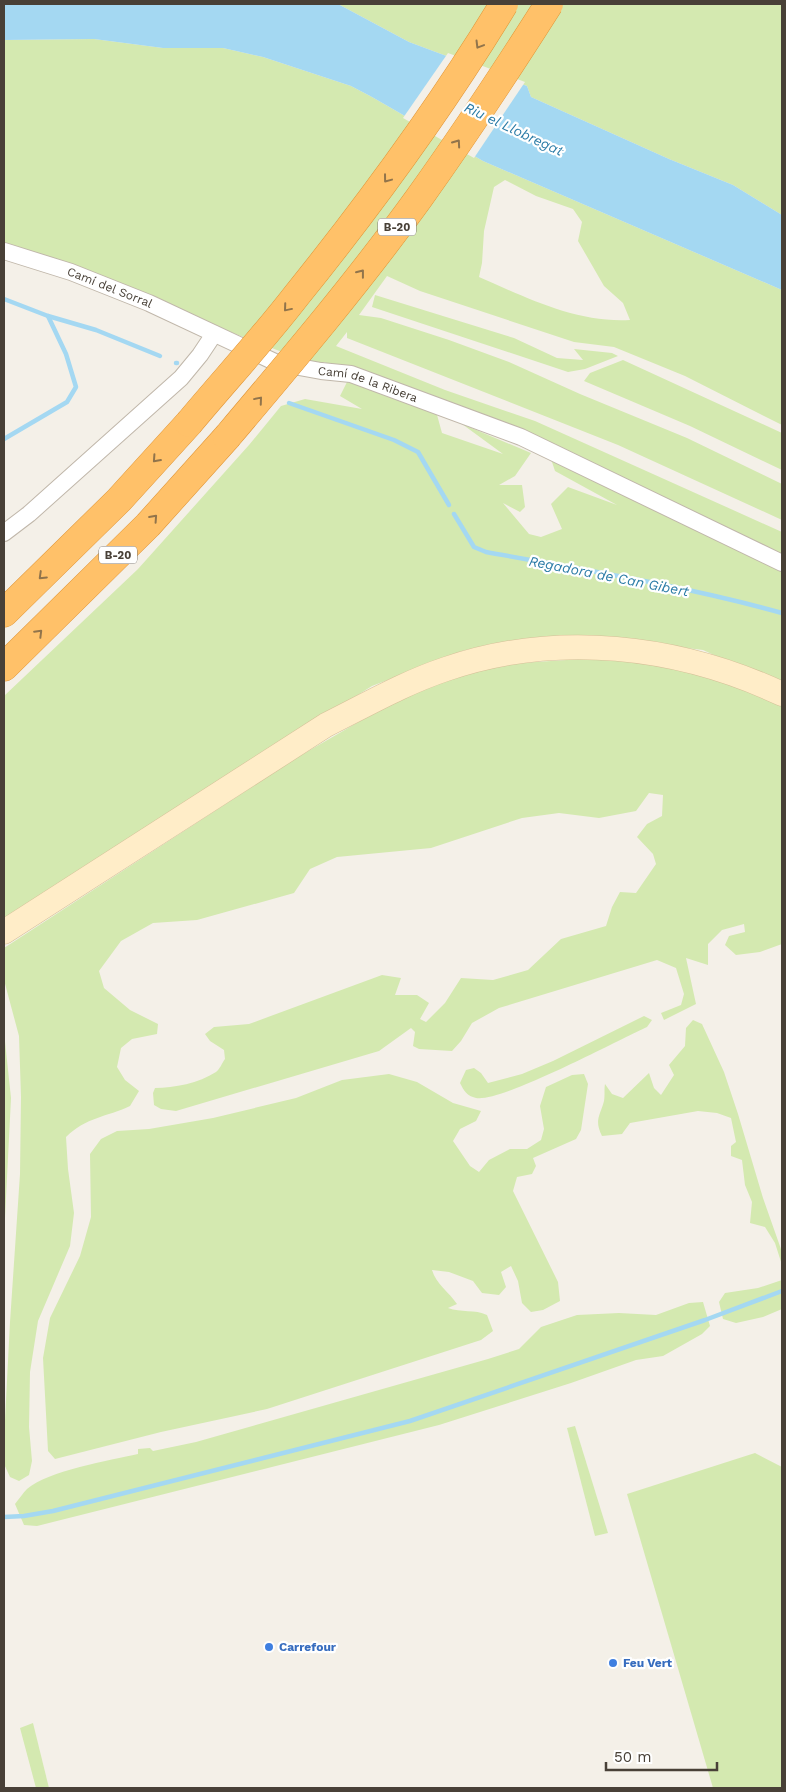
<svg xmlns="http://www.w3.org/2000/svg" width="786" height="1792" viewBox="0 0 786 1792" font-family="'Work Sans',sans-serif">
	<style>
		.green { fill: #d4e9b0; fill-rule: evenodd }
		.water { fill: #a4d8f2 }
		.pier { fill: #f4f0e8 }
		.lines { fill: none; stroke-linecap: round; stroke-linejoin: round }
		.stream { stroke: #a4d8f2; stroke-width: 4.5 }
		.minor-casing { stroke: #c0b7aa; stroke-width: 18 }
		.secondary-casing { stroke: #d5c098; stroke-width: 25 }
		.motorway-casing { stroke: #e09536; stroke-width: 29 }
		.minor { stroke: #fff; stroke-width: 16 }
		.secondary { stroke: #ffedc8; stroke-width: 24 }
		.motorway { stroke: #ffc169; stroke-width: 28 }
		.motorway-bridge-casing { stroke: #e09536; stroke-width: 29; stroke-linecap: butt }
		.motorway-bridge { stroke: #ffc169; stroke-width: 28 }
		.oneway { stroke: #91744b }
		.shop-dot { fill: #3f7fe0; stroke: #fff; stroke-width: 2 }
		.labels { text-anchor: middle; stroke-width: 4.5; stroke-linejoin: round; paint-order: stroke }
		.shield { fill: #fff; stroke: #7f7973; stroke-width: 1 }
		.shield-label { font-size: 11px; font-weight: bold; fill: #484037 }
		.street-label { font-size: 12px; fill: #484037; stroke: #fff }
		.shop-label { font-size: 12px; font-weight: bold; fill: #366cbe; stroke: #fff; text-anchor: start }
		.water-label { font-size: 14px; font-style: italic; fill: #2a7ba6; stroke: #fff }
	</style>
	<rect width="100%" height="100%" fill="#f4f0e8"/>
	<g class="green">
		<polygon points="338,4 782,4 782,215 733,185 669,159 531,97 527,86 409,42"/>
		<path d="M94,39L163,48H223L263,57L351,86L372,97L483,161L782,290V425L685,376L614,347L574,342L420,291L387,276L359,315L381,318L449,340L509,362L580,394L687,438L782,484V520L618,445L347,338V332L336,346L445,390L535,421L782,532V555L450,407L324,362L320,367L4,243V40ZM505,180L536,196L573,209L582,222L578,241L604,286L623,303L630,320C576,323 527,298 479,277L482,263L484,231L494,187Z"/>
		<polygon points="375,295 514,338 557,358 583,360 574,349 612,353 618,356 585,369 568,372 372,307"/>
		<polygon points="623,360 782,433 782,470 690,426 584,381 590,373"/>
		<polygon points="351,374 434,404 442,433 503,454 462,424 531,453 515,476 499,485 522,485 525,507 520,512 503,503 529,534 541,537 562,529 551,504 568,487 617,505 555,471 551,459 782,570 782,686 703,650 589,636 465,650 372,686 4,918 4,696 138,569 249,445 281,406 305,399 362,409 340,396"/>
		<path d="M598,658L662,665L709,677L782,705V944L760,952L736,955L725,945L729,936L745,932L744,924L722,930L708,944V965L686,958L696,1004L664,1020L661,1013L681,1005L684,994L676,968L657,960L499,1008L472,1023L461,1041L452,1051L419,1049L413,1046L415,1032L411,1028L379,1051L176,1111L161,1109L154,1105L153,1093L155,1088C174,1088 199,1083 216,1072C220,1069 222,1063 225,1059L224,1050L210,1041L205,1034L214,1027L249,1024L382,975L401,978L395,995H417L429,1003L420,1019L426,1022L445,1003L461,978L493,980L528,970L561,939L606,926L612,907L620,892L636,893L656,864L653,854L637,837L647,824L662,816L663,795L649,793L636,811L599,818L559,813L522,818L431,848L337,857L310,869L294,893L197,920L153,923L121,941L99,971L104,988L130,1010L158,1024L157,1034L132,1039L121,1048L117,1067L125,1080L139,1091L130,1106C107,1117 86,1117 66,1137L68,1169L74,1213L70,1246L38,1321L30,1372L29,1427L32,1461L29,1475L19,1481L10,1477L4,1464V1439L10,1322L20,1174L21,1097L19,1036L4,980V948L298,757L393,702L475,670L520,663Z"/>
		<path d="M644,1016L652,1020L647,1027C618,1040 501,1103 476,1098C467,1096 464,1091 460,1083L466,1070L474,1068L481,1073L488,1083L522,1074L553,1061Z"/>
		<path d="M693,1020L702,1024L724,1072L738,1114L763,1198L782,1252V1265L775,1243L765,1227L750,1223L752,1202L745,1185L742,1160L731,1156V1146L736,1142L731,1118L717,1113L698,1111L630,1123L622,1134L602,1136C594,1120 600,1116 604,1101C605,1096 604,1089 605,1084L612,1094L623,1098L649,1073L654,1088L661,1095L674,1075L669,1065L685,1046L686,1028Z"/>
		<polygon points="4,1032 11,1098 4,1238"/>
		<path d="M389,1074L417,1082L453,1103L481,1111L476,1121L460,1129L453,1141L470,1166L479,1172L489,1160L510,1149H527L541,1140L544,1129L540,1106L546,1087L572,1075L584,1074L588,1084L581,1130L576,1139L533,1158L536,1166L532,1174L517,1177L513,1191L558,1282L560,1301L543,1310L531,1312L522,1303L518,1281L511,1266L501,1272L506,1287L499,1295L482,1293L473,1281L449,1272L432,1270C436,1284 449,1292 457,1304L448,1308C461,1313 475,1309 487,1315L493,1331L481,1340L267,1409L161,1432L55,1459L48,1451L43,1358L50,1318L80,1256L91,1217L90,1154L101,1139L117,1131L149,1129L213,1118L296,1098L342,1080Z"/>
		<polygon points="782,1280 782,1309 763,1317 736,1323 723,1319 719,1302 725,1293 758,1288"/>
		<path d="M703,1302L710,1326L702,1334L663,1356L636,1360L571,1383L439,1425L37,1526L24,1525L15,1504C19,1499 23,1493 27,1489C48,1471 110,1460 138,1454V1449L150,1448L153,1451L196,1442L488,1359L519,1349L541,1327L577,1315L619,1313L656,1315L689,1303Z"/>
		<polygon points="575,1426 608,1533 595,1536 567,1428"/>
		<polygon points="755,1453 782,1467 782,1788 713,1788 627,1494"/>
		<polygon points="33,1723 49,1788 36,1788 20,1728"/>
	</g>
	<polygon class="water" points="4,4 338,4 409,42 527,86 531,97 669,159 733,185 782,215 782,290 483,161 372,97 351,86 263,57 223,48 163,48 94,39 4,40"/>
	<polygon class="pier" points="448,53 525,82 474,158 403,118"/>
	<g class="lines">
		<g class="stream">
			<polyline points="4,299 48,316 96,330 160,356"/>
			<polyline points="176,363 177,363"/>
			<polyline points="289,403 394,440 418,452 449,505"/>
			<polyline points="4,439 67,402 76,387 66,354 48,316"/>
			<path d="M454,514L474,547L486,552C585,570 685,586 782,613"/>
			<polyline points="4,1517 24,1516 53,1511 410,1421 705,1320 782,1291"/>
		</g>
		<defs>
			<g id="minor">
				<path id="s1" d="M4,251L71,272L149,303L277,363L321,371L351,374L521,437L782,563"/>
				<polyline points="4,533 29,514 181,378 200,355 214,334"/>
			</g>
			<path id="secondary" d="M4,932L326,725C366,705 404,683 446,669C556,631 678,645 782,694"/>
			<g id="motorway">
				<polyline points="4,613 119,500 189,423"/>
				<polyline points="4,667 148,525 227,437"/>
			</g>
		</defs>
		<use href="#minor" class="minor-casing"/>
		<use href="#secondary" class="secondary-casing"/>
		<use href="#motorway" class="motorway-casing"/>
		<use href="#minor" class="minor"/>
		<use href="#secondary" class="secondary"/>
		<use href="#motorway" class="motorway"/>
		<defs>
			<g id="motorway-bridge">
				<path d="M189,423C224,381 262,340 296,296C371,203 442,106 504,4"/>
				<path d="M227,437C293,359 359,281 419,198C464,135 507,70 549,4"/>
			</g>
		</defs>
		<use href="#motorway-bridge" class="motorway-bridge-casing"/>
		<use href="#motorway-bridge" class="motorway-bridge"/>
	</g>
	<defs><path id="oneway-chevron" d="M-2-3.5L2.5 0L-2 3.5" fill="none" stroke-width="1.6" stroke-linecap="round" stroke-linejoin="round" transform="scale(1.25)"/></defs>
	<g class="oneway">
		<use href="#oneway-chevron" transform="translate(479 45) rotate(121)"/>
		<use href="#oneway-chevron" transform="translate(457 143) rotate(-55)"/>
		<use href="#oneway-chevron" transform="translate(387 179) rotate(127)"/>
		<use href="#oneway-chevron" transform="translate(361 273) rotate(-52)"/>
		<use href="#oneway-chevron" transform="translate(287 308) rotate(130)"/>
		<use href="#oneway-chevron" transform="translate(259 400) rotate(-50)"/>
		<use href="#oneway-chevron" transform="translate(156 459) rotate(132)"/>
		<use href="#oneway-chevron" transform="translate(154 518) rotate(-48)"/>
		<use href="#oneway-chevron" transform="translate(42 576) rotate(136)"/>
		<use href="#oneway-chevron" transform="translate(39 633) rotate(-45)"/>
	</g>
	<g class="shop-dot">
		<circle cx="269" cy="1647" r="5"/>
		<circle cx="613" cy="1663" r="5"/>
	</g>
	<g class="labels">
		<g class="shield">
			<rect x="378" y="218.5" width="38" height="17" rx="4"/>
			<rect x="99" y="546.5" width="38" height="17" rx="4"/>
		</g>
		<g class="shield-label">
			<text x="397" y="231">B-20</text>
			<text x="118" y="559">B-20</text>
		</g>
		<g class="street-label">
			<text dy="4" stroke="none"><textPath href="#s1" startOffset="112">Camí del Sorral</textPath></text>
			<text dy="4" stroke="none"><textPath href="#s1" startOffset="389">Camí de la Ribera</textPath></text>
		</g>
		<g class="shop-label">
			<text x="279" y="1651">Carrefour</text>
			<text x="623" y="1667">Feu Vert</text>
		</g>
		<g class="water-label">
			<text transform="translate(514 129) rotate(25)" y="5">Riu el Llobregat</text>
			<text transform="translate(609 576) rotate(11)" y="5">Regadora de Can Gibert</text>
		</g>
	</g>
	<rect width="786" height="1792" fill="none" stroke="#484037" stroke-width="10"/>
	<path d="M606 1762v8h111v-8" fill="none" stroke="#484037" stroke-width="2.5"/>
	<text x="614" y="1762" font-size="15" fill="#484037" stroke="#ffffff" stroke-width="4" paint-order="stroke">50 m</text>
</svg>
